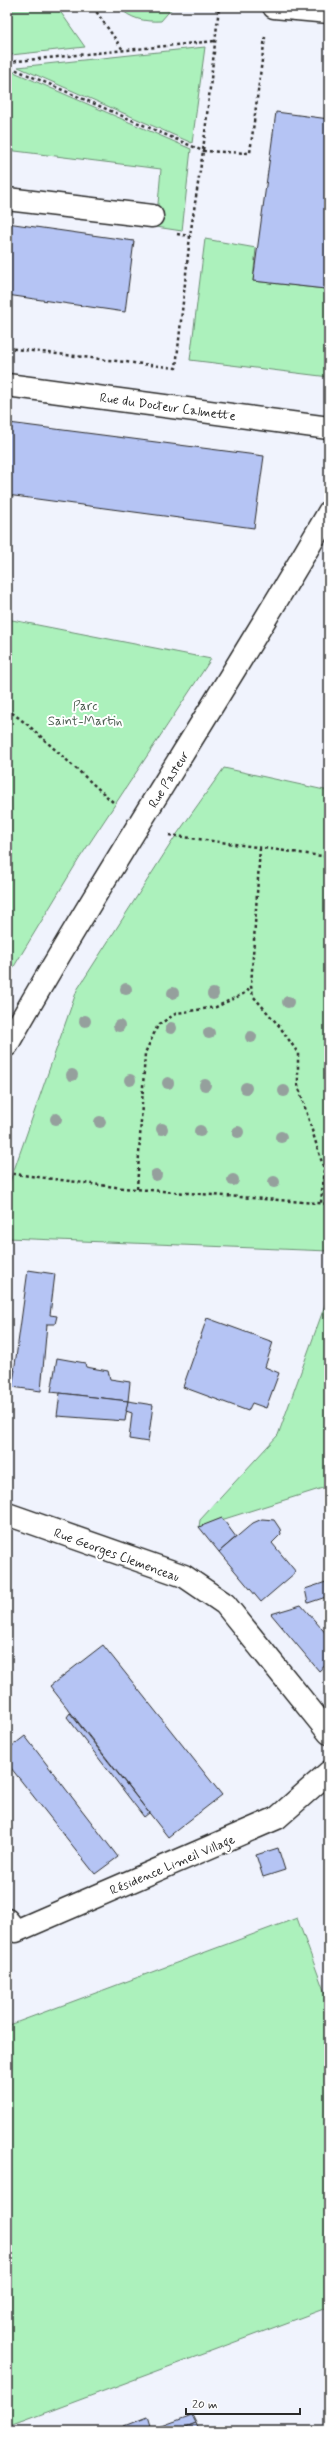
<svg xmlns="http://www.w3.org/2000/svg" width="336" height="2438" viewBox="0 0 336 2438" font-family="Mynerve,sans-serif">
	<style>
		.green { fill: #acf1bc; stroke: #6c8e74 }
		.building { fill: #b5c4f4; stroke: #2b2b2b }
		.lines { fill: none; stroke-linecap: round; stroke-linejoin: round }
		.minor-casing { stroke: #2b2b2b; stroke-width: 25 }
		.path { stroke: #2b2b2b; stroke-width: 2.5; stroke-dasharray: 3 3; stroke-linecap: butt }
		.minor { stroke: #fff; stroke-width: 22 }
		.tree { fill: #95a09d }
		.labels { text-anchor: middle; stroke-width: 4; stroke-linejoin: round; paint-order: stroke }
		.street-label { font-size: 13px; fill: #2b2b2b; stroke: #fff }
		.park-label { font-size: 13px; fill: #4b5c4f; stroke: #fff }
	</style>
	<rect width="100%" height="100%" fill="#f0f3fd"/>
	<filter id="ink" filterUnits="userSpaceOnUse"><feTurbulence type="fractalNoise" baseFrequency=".025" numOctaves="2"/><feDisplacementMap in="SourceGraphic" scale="8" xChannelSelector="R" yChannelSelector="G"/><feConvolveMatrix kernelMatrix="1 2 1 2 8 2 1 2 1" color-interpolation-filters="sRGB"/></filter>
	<g filter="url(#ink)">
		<g class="green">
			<polygon points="7,7 57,7 85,47 11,55 7,37"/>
			<path d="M118,7H173L161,21C144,22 131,19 118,7Z"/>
			<polygon points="205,47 192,143 18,67"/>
			<polygon points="7,69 191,149 182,231 156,227 161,169 7,150"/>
			<polygon points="205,239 256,248 253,281 325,289 329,259 329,377 190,360"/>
			<polygon points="7,619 211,659 79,859 7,978"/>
			<polygon points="224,768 329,791 329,1251 7,1238 7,1190 77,990 175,837"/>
			<polygon points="329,1294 329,1486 199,1527 200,1520 278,1435"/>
			<polygon points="297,1918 329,2004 329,2307 7,2427 7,2026"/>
		</g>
		<g class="building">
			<polygon points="276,112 329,119 329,260 325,289 253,281"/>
			<polygon points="7,223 134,241 125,312 7,295"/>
			<polygon points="9,423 264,456 254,528 7,495 7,439"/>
			<polygon points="28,1270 55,1274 50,1315 57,1316 55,1324 47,1324 41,1391 12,1387"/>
			<polygon points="207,1318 273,1342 265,1367 279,1373 266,1408 252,1403 248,1411 183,1387"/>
			<polygon points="57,1358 85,1363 86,1367 108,1371 110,1379 130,1382 128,1401 51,1392"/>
			<polygon points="7,1369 15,1370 10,1401 7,1401"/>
			<polygon points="60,1393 128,1401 125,1421 57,1416"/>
			<polygon points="7,1401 10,1401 7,1422"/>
			<polygon points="128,1401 153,1405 148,1442 129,1439 132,1413 126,1411"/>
			<polygon points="222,1518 236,1537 219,1552 199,1527"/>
			<polygon points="262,1519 274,1520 280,1529 281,1534 272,1543 296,1572 261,1602 219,1552 253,1523"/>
			<polygon points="329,1581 329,1596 308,1603 305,1589"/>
			<polygon points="301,1605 329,1637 329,1662 319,1671 271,1614"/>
			<polygon points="103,1645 222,1795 168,1837 50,1686"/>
			<polygon points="70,1713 149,1813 144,1817 67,1717"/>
			<polygon points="25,1736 118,1857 95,1874 7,1763 7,1750"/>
			<polygon points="278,1848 285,1870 263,1877 256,1855"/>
			<polygon points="192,2415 196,2423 176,2431 126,2431 124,2426 147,2417 151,2430"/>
			<polygon points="196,2423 199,2431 176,2431"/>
		</g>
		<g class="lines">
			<defs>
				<g id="minor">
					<polyline points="274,7 329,12"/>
					<polyline points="7,199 152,216"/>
					<polyline points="7,385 329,428"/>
					<path d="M7,1045C109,865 225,692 329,512"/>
					<polyline points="7,1514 184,1576 225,1604 329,1733"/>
					<polyline points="7,1920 16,1931 277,1818 329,1772"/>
				</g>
			</defs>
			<use href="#minor" class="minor-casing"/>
			<g class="path">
				<polyline points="93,7 123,50"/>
				<polyline points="7,52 9,62"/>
				<polyline points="7,62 12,68 203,151 250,153 265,37"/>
				<polyline points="8,62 215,41"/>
				<polyline points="177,234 190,236"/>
				<polyline points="7,348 176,368 190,236 203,151 219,7"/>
				<polyline points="7,709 28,725 114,803"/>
				<polyline points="169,835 329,857"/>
				<polyline points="260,848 251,986 253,996 280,1027 298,1053 298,1085 324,1169 321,1203"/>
				<polyline points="7,1173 123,1188 329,1204"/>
				<polyline points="137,1189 145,1053 158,1025 177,1013 216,1007 243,994 251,987"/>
			</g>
			<use href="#minor" class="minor"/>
		</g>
		<g class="tree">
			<circle cx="126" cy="989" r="6"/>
			<circle cx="173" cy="993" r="6"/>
			<circle cx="213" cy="994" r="6"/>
			<circle cx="288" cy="1002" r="6"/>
			<circle cx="85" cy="1021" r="6"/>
			<circle cx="119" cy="1026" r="6"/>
			<circle cx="171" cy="1028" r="6"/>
			<circle cx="209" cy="1033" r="6"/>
			<circle cx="251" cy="1037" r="6"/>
			<circle cx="72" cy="1075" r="6"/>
			<circle cx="130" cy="1080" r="6"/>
			<circle cx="168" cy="1083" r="6"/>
			<circle cx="205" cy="1085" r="6"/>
			<circle cx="246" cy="1088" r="6"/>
			<circle cx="284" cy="1091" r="6"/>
			<circle cx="56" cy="1119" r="6"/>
			<circle cx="100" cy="1122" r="6"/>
			<circle cx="162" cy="1129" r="6"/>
			<circle cx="200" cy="1131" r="6"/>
			<circle cx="238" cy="1132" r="6"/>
			<circle cx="281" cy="1137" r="6"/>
			<circle cx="156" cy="1175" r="6"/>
			<circle cx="233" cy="1180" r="6"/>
			<circle cx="274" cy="1182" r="6"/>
		</g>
	</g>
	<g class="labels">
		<g class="street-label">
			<text transform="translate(168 406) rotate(8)" y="5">Rue du Docteur Calmette</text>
			<text transform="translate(168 779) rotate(-58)" y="5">Rue Pasteur</text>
			<text transform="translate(117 1554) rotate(20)" y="5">Rue Georges Clemenceau</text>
			<text transform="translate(172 1864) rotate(-23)" y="5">Résidence Limeil Village</text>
		</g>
		<g class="park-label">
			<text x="85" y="710">Parc<tspan x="85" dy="15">Saint-Martin</tspan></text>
		</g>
	</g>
	<rect width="336" height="2438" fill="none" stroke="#fff" stroke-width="24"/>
	<rect x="12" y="12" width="312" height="2414" fill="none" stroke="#2b2b2b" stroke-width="1.5" filter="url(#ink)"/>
	<path d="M186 2408v6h114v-6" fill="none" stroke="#2b2b2b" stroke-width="2"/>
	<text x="192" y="2408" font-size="12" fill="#2b2b2b" stroke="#ffffff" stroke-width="3" paint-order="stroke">20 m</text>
</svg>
